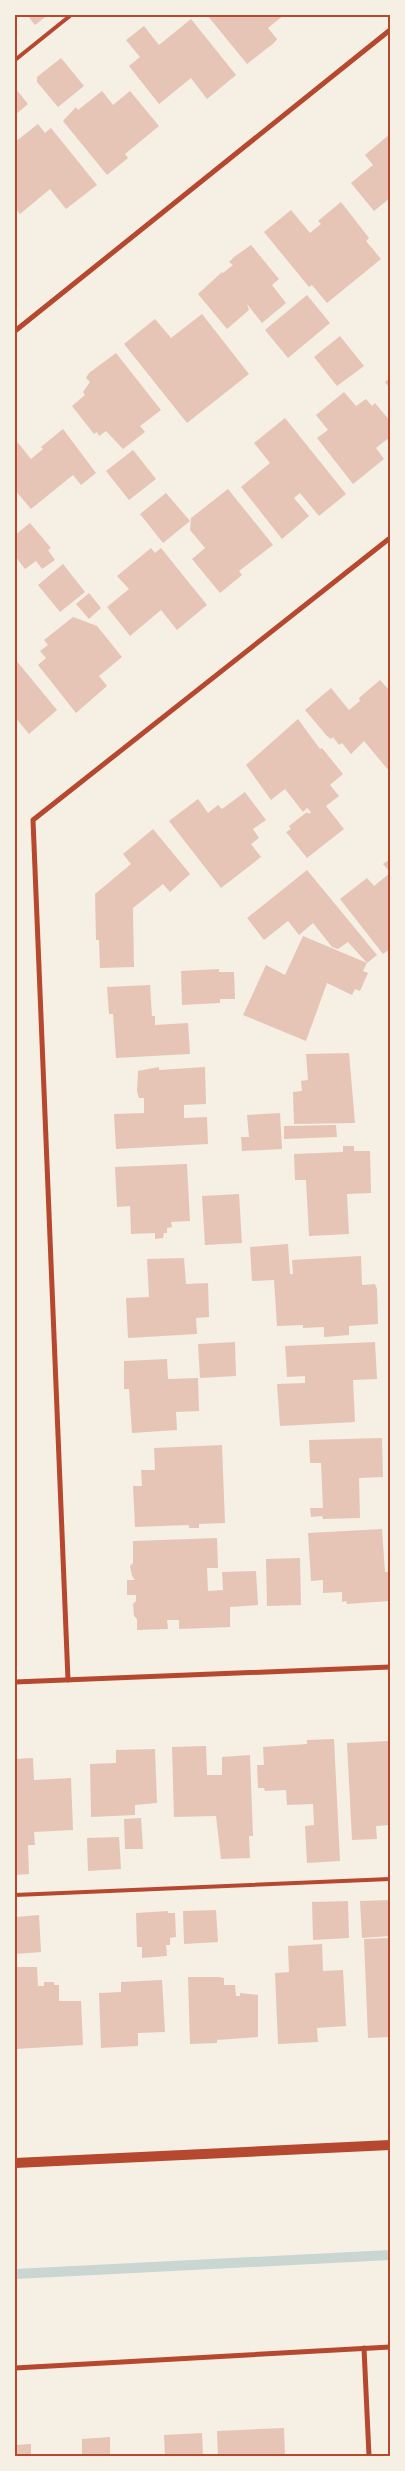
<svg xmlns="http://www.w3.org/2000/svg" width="405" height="2471" viewBox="0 0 405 2471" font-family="Mulish,sans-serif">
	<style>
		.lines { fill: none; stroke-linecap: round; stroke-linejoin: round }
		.stream { stroke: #c9d6d2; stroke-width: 10 }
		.building { fill: #e6c5b7 }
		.service { stroke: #b5482f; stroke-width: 4 }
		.minor { stroke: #b5482f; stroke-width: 5 }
		.secondary { stroke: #b5482f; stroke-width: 10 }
		.neatline { fill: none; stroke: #b5482f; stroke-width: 2 }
	</style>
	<rect width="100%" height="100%" fill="#f6efe4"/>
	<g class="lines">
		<polyline class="stream" points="15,2274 390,2255"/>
	</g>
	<g class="building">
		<polygon points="27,15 48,15 35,25"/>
		<polygon points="207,15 284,15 268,28 277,39 274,43 247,64"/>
		<polygon points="191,19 236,75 207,99 191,78 159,104 129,66 140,57 126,40 144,26 159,45"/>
		<polygon points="61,58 84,86 58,107 37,82 37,77"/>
		<polygon points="16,89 28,104 15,115 15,90"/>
		<polygon points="102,91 113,105 130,91 159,126 125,154 128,158 107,175 63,121 76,107 78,110"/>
		<polygon points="38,124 45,133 51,128 97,185 66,209 50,189 20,214 15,208 15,142"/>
		<polygon points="390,134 390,198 374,211 351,183 373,165 365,155"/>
		<polygon points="341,202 369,238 366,241 381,259 327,303 312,285 309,287 264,232 291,210 310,233 321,224 318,221"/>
		<polygon points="251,245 279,279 272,285 286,303 262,323 247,304 249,310 227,329 198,294 222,272 223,273 233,265 229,262 234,257"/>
		<polygon points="307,295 330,323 288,358 265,330"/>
		<polygon points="202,314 249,374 187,423 124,344 155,319 171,338"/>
		<polygon points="340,336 364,366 337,386 314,357"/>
		<polygon points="116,353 161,410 140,426 145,432 123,449 106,431 99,436 97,432 94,434 72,406 85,395 83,392 90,382 86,378 89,373"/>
		<polygon points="390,378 390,389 385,382"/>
		<polygon points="344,392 356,406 366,399 372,406 375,403 390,421 390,437 376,448 384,459 353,484 317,438 328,430 316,415"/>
		<polygon points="285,418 346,494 319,516 300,493 294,498 309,516 282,539 241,487 270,463 254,443"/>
		<polygon points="63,429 96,473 81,485 73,475 31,509 15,490 15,439 31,459 43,449 41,447"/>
		<polygon points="133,450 156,479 129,500 106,471"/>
		<polygon points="228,489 273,545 239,571 242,575 220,593 192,559 205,548 190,530 191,518"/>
		<polygon points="166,493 190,521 163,543 140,514"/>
		<polygon points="30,523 51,548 48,550 55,560 42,569 36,561 25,569 15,556 15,535"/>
		<polygon points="151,548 155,553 161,548 207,605 177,630 161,610 130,636 107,607 129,589 117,576"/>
		<polygon points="63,564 85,592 60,612 38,585"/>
		<polygon points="89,593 101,608 89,619 76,604"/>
		<polygon points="73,617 97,626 122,657 99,676 107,686 76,713 38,665 46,658 40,651 48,645 44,640"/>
		<polygon points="15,659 57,710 29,734 15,717"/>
		<polygon points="380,680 390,691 390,772 364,741 351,754 342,743 339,745 333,737 331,739 327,736 305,710 331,688 349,710 360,701 359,698"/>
		<polygon points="298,719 320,749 322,748 343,774 330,785 339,796 326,806 344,829 307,858 286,832 291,829 289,826 307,812 309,814 311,812 307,808 303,812 285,789 271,800 246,765"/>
		<polygon points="245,792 266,820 253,829 259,838 251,844 261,857 221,888 169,821 198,799 208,813 218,805 222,809"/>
		<polygon points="153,829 190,874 170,892 163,884 133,908 134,967 100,968 99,940 96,940 95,894 131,864 123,854"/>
		<polygon points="390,859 390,872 383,864"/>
		<polygon points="307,870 377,955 367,963 348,942 338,949 332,947 313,923 299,935 288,921 264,940 247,918"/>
		<polygon points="390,873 390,949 383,954 340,899 367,878 374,886"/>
		<polygon points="303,936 367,963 363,971 368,973 360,991 355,989 352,995 327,983 306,1041 243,1015 266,965 285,975"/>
		<polygon points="219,969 219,972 234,972 235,999 220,999 220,1003 182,1005 181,971"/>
		<polygon points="150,985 152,1016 155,1016 155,1025 188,1023 190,1054 116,1058 113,1014 109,1014 107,987"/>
		<polygon points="349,1053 355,1123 294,1124 293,1092 302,1091 301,1081 308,1080 306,1054"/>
		<polygon points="159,1067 159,1070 205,1067 206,1104 184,1105 184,1118 207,1117 208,1144 116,1149 114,1114 144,1113 144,1098 139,1098 137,1091 138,1071"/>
		<polygon points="280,1113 282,1149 242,1151 241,1137 249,1137 247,1115"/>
		<polygon points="336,1125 337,1137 284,1139 284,1126"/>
		<polygon points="343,1146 354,1146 354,1151 370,1151 371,1193 347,1194 349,1234 309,1236 306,1180 295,1180 294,1154 343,1152"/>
		<polygon points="187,1164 190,1221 171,1222 172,1227 167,1228 167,1233 164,1233 163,1238 155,1239 155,1233 131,1234 130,1206 117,1207 115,1167"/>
		<polygon points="239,1194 242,1243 205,1245 202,1196"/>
		<polygon points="288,1244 290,1274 293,1274 292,1260 361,1256 362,1285 375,1284 377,1289 378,1324 349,1326 349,1335 324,1337 324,1327 303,1328 303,1325 277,1326 274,1280 252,1281 250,1247"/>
		<polygon points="184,1258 186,1284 208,1283 209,1317 196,1318 197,1334 128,1338 126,1298 149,1297 147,1259"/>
		<polygon points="235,1342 236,1376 200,1378 198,1344"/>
		<polygon points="375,1342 377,1379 353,1380 355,1422 280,1426 277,1384 305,1383 305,1376 287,1377 285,1346"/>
		<polygon points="167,1359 168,1379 198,1378 199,1411 176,1412 177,1430 132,1433 129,1389 124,1389 124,1361"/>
		<polygon points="382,1438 383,1477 359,1478 360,1518 323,1519 322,1516 311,1517 310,1508 323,1508 321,1463 310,1463 309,1440"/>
		<polygon points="222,1445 225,1523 199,1524 199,1528 189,1528 189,1525 135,1527 133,1486 142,1486 141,1470 155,1470 154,1448"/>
		<polygon points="382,1529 385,1572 389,1572 390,1601 347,1604 346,1601 342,1602 342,1592 323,1593 323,1580 311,1581 308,1533"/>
		<polygon points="217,1538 218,1568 207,1568 208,1591 223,1590 222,1572 256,1571 258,1605 230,1607 230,1627 179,1629 179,1620 167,1620 168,1629 137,1630 137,1619 134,1616 133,1604 136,1601 136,1595 127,1595 127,1580 135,1580 132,1576 130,1566 133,1563 133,1541"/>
		<polygon points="300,1558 301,1605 267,1606 266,1559"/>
		<polygon points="334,1739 340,1861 307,1863 305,1826 314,1825 313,1804 287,1805 286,1790 265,1791 264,1788 258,1788 257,1765 264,1765 263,1747 307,1744 307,1740"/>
		<polygon points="388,1741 390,1825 376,1826 377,1839 352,1840 347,1743"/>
		<polygon points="206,1746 207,1775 222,1775 222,1757 250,1755 253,1836 249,1836 250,1858 221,1859 216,1816 174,1817 172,1747"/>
		<polygon points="155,1749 157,1803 135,1805 135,1815 91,1817 90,1764 116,1763 116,1750"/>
		<polygon points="33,1758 34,1780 71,1778 73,1830 34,1832 35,1845 28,1845 29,1874 15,1875 15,1759"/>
		<polygon points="141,1818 143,1849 125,1849 124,1819"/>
		<polygon points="119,1837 121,1869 88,1871 87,1838"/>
		<polygon points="390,1900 390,1936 362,1938 360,1901"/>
		<polygon points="348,1901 349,1938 313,1940 312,1902"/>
		<polygon points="216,1910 218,1942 184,1944 183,1911"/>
		<polygon points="168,1911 168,1913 175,1913 176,1937 170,1938 170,1945 166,1945 167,1956 142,1958 142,1947 137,1947 136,1913"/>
		<polygon points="39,1915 41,1952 15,1954 15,1917"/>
		<polygon points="390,1938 390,2037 368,2038 364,1939"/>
		<polygon points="322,1944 323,1971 343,1970 346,2026 317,2028 318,2042 278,2044 275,1973 289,1972 288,1946"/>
		<polygon points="15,1967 37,1967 38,1986 44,1986 44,1982 54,1982 54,1985 59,1985 59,2001 81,2001 83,2045 15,2049"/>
		<polygon points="188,1977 219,1977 224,1978 224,1985 235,1985 236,1996 240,1996 240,1993 258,1995 258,2037 217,2040 217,2043 190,2044"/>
		<polygon points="162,1980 165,2032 138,2033 138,2046 101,2048 99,1993 121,1992 121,1982"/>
		<polygon points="284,2428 285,2456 218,2456 217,2431"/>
		<polygon points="202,2433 203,2456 165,2456 164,2435"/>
		<polygon points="110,2437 110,2456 82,2456 82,2439"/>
		<polygon points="31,2444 31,2456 15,2456 15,2445"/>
	</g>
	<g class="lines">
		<g class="service">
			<polyline points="15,60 71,15"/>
			<polyline points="15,1895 390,1879"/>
		</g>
		<g class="minor">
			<polyline points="15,331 390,30"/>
			<polyline points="68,1680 33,820 390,538"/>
			<polyline points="15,1682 390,1667"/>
			<polyline points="364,2348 369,2456"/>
			<polyline points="15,2368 390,2347"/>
		</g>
		<polyline class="secondary" points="15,2163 390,2145"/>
	</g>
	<rect width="405" height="2471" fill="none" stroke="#f6efe4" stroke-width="32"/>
	<rect x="16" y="16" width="373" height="2439" class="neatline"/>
</svg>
